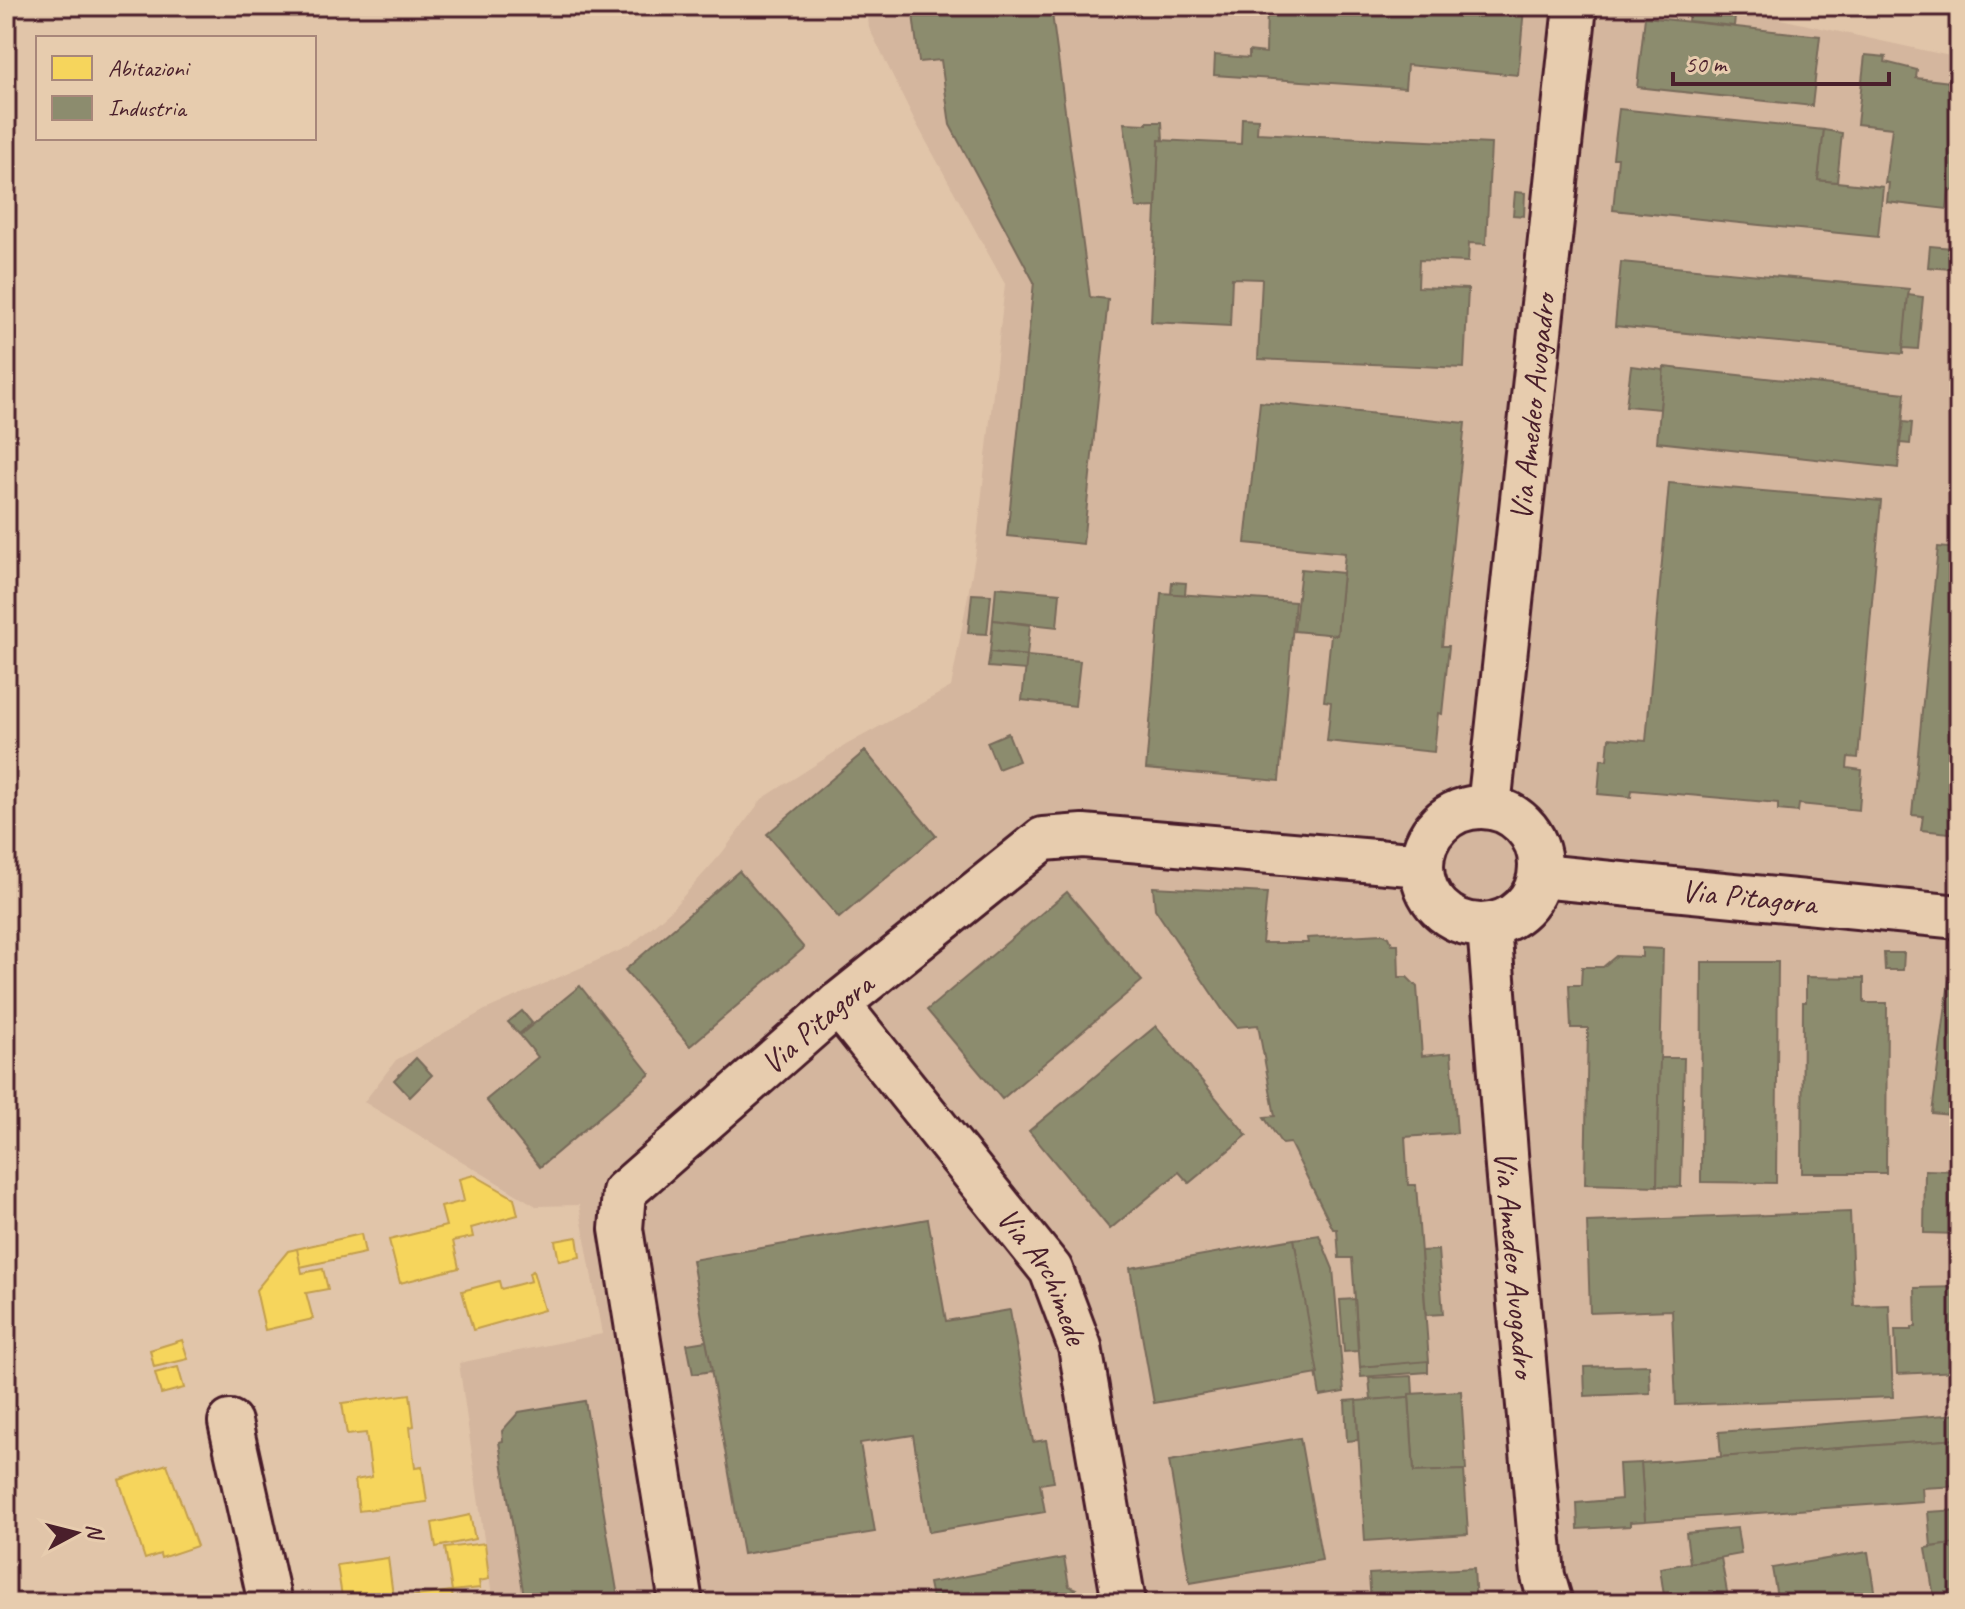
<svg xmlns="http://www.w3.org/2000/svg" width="1965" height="1609" viewBox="0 0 1965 1609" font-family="Caveat,sans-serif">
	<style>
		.built { fill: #d4b69e }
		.homes { fill: #f6d55c; stroke: #c29e4d; stroke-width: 2 }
		.industry { fill: #8c8c6e; stroke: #786b5a; stroke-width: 2 }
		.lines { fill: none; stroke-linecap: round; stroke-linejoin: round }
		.minor-casing { stroke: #4a1f2b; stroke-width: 48 }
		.minor { stroke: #e7ccae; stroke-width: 42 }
		.labels { text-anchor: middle; stroke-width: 8; stroke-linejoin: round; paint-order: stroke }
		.street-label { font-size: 32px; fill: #4a1f2b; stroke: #e7ccae }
	</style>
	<rect width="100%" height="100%" fill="#e1c5a9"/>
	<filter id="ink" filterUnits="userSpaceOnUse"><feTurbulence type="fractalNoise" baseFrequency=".0125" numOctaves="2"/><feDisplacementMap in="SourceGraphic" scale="16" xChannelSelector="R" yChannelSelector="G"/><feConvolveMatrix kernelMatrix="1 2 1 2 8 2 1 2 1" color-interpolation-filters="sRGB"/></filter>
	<g filter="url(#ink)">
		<polygon class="built" points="867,6 1721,6 1959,58 1959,1603 493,1603 459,1363 602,1334 579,1205 536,1206 364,1102 396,1060 485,1010 630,946 671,910 722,853 762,799 846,745 951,687 975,557 1005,284 915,121 869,28"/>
		<g class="homes">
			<polygon points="474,1175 514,1198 518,1215 471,1228 473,1237 453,1241 459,1268 400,1283 389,1240 446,1226 441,1207 464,1201 459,1179"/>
			<polygon points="361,1234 365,1253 300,1267 296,1249"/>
			<polygon points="577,1237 580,1257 559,1261 555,1241"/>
			<polygon points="297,1249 302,1273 323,1269 328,1289 306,1293 313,1319 265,1330 256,1290 288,1251"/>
			<polygon points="533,1271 544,1310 473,1330 462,1291 499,1281 501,1289 531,1281 529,1273"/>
			<polygon points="182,1340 188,1359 154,1367 150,1350"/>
			<polygon points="178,1367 184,1388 161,1394 155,1373"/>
			<polygon points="410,1394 414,1426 410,1427 415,1468 422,1467 427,1502 359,1511 355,1480 372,1477 366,1433 347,1435 342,1403"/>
			<polygon points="167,1464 197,1546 161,1558 160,1554 145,1559 119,1480"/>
			<polygon points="470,1515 475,1539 436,1547 432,1523"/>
			<polygon points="485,1543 489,1579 479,1581 480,1588 452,1591 445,1548"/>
			<polygon points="388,1558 394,1603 343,1603 337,1565"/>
			<polygon points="452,1591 453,1603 408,1603 408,1597"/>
		</g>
		<g class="industry">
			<polygon points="912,6 1051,6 1090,297 1108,299 1083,544 1007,536 1034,282 950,125 941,60 919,62"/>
			<polygon points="1267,6 1524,8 1518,75 1407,65 1405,88 1214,75 1215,55 1249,58 1249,51 1266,53"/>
			<polygon points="1689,12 1735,17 1734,26 1688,21"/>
			<polygon points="1645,17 1820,36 1812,106 1637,87"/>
			<polygon points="1865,55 1886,57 1885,62 1917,70 1916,78 1959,83 1959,177 1957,191 1949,190 1947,209 1887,202 1889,183 1885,183 1892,128 1857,124"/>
			<polygon points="1619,109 1824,130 1818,180 1883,187 1878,237 1613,210 1618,158 1613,158"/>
			<polygon points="1242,118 1258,119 1257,133 1491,144 1486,244 1469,243 1468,262 1419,260 1418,287 1468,289 1464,368 1258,359 1262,279 1232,278 1230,326 1151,322 1159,140 1241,144"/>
			<polygon points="1147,122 1162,122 1163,140 1159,140 1156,207 1136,208 1124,123 1147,124"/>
			<polygon points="1824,130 1842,133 1837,182 1818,180"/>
			<polygon points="1515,192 1525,193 1524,216 1513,215"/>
			<polygon points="1930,246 1952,248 1950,269 1928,267"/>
			<polygon points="1621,262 1909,289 1903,354 1615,326"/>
			<polygon points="1908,295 1923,297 1918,349 1903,348"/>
			<polygon points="1631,366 1664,370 1660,409 1626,406"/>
			<polygon points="1664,367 1905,393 1898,468 1657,442"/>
			<polygon points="1260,402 1465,423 1442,646 1449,646 1442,714 1438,713 1434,752 1327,741 1331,702 1324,701 1331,635 1337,635 1345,553 1245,543"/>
			<polygon points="1903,422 1912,423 1910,444 1900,443"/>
			<polygon points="1669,483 1881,501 1858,758 1848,757 1847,768 1862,770 1859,810 1799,804 1798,812 1778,810 1778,803 1632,790 1631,797 1598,794 1601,759 1607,760 1609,738 1646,741"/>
			<polygon points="1938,547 1959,549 1959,834 1921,830 1923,816 1912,815"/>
			<polygon points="1301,569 1343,573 1337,635 1294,631"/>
			<polygon points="1172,582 1186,583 1185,595 1171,594"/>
			<polygon points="996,587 1060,593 1057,627 993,620"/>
			<polygon points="1161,593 1295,602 1279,781 1146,769"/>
			<polygon points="972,594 991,595 987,634 968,633"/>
			<polygon points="993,620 1030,625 1027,656 990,652"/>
			<polygon points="990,652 1027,656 1026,670 988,667"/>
			<polygon points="1027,656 1080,661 1075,706 1022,700"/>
			<polygon points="1008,733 1019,761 998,769 987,742"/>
			<polygon points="865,751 936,836 839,918 767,834"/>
			<polygon points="739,871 804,948 690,1046 625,970"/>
			<polygon points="1153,887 1267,893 1262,943 1308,943 1307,938 1383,934 1389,937 1392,944 1398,944 1399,977 1407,977 1417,987 1422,1056 1451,1053 1457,1133 1405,1137 1408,1185 1416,1185 1429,1362 1360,1367 1352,1258 1339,1258 1337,1229 1333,1229 1290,1143 1282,1144 1264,1117 1275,1116 1258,1025 1237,1027 1224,1012 1155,909"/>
			<polygon points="1067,892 1142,981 1002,1099 927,1010"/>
			<polygon points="1642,948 1663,949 1657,1186 1585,1184 1588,1028 1571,1028 1569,985 1581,985 1582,967 1603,967 1616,956 1642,957"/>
			<polygon points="1884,953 1904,953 1903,970 1885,970"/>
			<polygon points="1702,962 1778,962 1776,1183 1701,1182"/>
			<polygon points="1806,977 1864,978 1864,1003 1887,1003 1886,1173 1802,1173 1803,1002 1806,1002"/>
			<polygon points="1949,981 1959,982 1959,1116 1932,1113"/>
			<polygon points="580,986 650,1074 540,1167 486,1100 538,1057 520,1035"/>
			<polygon points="522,1011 532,1023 519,1034 508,1022"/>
			<polygon points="1156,1026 1247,1135 1189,1183 1179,1172 1110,1229 1029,1131"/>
			<polygon points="416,1058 432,1075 410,1097 394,1080"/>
			<polygon points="1660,1058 1684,1058 1681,1187 1657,1186"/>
			<polygon points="1925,1170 1959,1171 1959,1234 1924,1233"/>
			<polygon points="1850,1212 1854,1306 1889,1305 1893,1397 1676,1405 1672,1310 1590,1313 1587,1222"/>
			<polygon points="928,1219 946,1321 1010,1310 1033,1442 1046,1440 1054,1482 1040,1484 1045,1512 929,1532 913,1435 860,1443 875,1532 743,1554 692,1260"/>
			<polygon points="1319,1235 1333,1269 1344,1392 1320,1396 1294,1239"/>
			<polygon points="1294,1239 1318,1374 1154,1403 1130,1268"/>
			<polygon points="1438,1250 1443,1314 1426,1315 1421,1251"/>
			<polygon points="1959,1287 1959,1371 1897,1374 1895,1330 1912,1330 1912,1327 1916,1327 1915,1288"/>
			<polygon points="1355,1299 1358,1351 1344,1352 1340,1300"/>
			<polygon points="706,1341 712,1371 693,1374 687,1344"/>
			<polygon points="1428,1361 1428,1372 1361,1377 1360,1367"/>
			<polygon points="1649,1365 1650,1393 1585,1396 1584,1367"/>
			<polygon points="1412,1376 1413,1394 1409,1394 1409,1397 1371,1400 1369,1378"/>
			<polygon points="1461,1391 1466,1470 1414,1472 1409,1394"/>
			<polygon points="1409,1397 1414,1472 1464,1470 1468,1534 1365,1541 1356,1401"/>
			<polygon points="1356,1400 1358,1440 1347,1441 1345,1401"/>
			<polygon points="585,1401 618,1597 579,1603 525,1603 499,1442 503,1441 502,1431 519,1412"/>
			<polygon points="1959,1414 1959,1439 1721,1457 1719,1432"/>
			<polygon points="1300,1438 1322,1560 1190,1583 1169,1461"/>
			<polygon points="1959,1439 1959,1486 1922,1488 1923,1501 1645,1521 1641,1463"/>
			<polygon points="1641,1463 1645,1521 1630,1522 1630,1526 1578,1529 1577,1503 1621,1499 1619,1464"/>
			<polygon points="1959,1510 1959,1543 1931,1547 1928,1512"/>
			<polygon points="1737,1528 1741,1554 1690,1563 1686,1533"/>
			<polygon points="1959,1543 1959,1603 1935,1603 1926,1548"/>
			<polygon points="1868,1552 1876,1603 1778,1603 1772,1568"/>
			<polygon points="1064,1558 1069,1586 1076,1589 1072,1594 1073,1603 933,1603 929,1583"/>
			<polygon points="1721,1558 1729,1603 1665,1603 1660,1568"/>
			<polygon points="1474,1568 1476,1603 1371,1603 1369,1574"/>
			<polygon points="885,1593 886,1603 831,1603"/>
		</g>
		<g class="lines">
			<defs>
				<g id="minor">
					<path id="s1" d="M1489,807L1575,6"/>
					<circle cx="1481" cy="866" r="59"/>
					<path id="s2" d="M1540,876L1959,917"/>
					<path id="s3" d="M1489,925L1507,1167L1543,1576L1551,1603"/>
					<path id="s4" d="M838,1004L1051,1270L1080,1347L1124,1603"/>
					<polyline points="230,1422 270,1603"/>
					<path id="s5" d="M681,1603L621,1229L624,1192L838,1004L1043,839L1083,836L1422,865"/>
				</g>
			</defs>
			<use href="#minor" class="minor-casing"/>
			<use href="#minor" class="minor"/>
		</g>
	</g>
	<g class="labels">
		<g class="street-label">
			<text dy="11" stroke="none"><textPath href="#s1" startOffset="402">Via Amedeo Avogadro</textPath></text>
			<text dy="11" stroke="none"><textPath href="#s2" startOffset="210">Via Pitagora</textPath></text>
			<text dy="11" stroke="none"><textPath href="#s5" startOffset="672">Via Pitagora</textPath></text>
			<text dy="11" stroke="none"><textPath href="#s3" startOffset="340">Via Amedeo Avogadro</textPath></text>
			<text dy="11" stroke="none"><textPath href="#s4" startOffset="342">Via Archimede</textPath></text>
		</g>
	</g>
	<rect width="1965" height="1609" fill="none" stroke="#e7ccae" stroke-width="32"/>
	<rect x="16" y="16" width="1933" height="1577" fill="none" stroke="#4a1f2b" stroke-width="3" filter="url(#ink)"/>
	<rect x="36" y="36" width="280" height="104" fill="#e7ccae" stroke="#a8877a" stroke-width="2"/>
	<rect x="52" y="56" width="40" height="24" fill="#f6d55c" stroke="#a8877a" stroke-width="2"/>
	<text x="108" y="76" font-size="24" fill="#4a1f2b">Abitazioni</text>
	<rect x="52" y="96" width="40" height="24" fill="#8c8c6e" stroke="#a8877a" stroke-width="2"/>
	<text x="108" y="116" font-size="24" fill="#4a1f2b">Industria</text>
	<g transform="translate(76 1533) rotate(83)" stroke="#e7ccae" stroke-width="6" paint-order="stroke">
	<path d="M0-6L14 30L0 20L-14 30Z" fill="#4a1f2b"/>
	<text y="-12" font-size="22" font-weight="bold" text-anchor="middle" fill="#4a1f2b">N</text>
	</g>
	<path d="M1673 72v12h216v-12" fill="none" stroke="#4a1f2b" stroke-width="4"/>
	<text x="1685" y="72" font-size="24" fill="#4a1f2b" stroke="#e7ccae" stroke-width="6" paint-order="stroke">50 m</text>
</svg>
